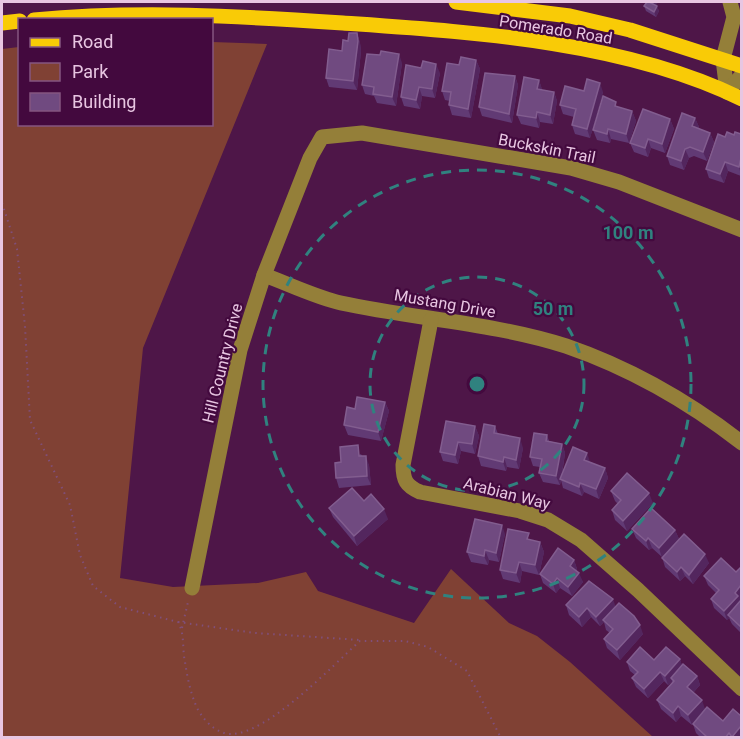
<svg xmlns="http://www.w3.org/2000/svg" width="743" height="739" viewBox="0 0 743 739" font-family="Roboto,sans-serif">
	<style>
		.green { fill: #804134 }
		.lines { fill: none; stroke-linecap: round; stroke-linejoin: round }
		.path { stroke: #804f7a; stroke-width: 2; stroke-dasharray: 1.5 4.5; stroke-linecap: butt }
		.minor { stroke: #947f39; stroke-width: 15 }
		.major { stroke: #f9cb06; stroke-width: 15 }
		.wall { fill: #613a74 }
		.shaded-wall { fill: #53265e }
		.building { fill: #704a80; stroke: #825d8f; stroke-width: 1.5 }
		.ring { fill: none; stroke: #30827f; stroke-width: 3; stroke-dasharray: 10 8 }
		.labels { text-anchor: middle; stroke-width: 4.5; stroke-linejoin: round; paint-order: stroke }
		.street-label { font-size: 16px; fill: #e8c6e2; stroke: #43093e }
		.centre { fill: #30827f; stroke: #43093e; stroke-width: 3 }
		.ring-label { font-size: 18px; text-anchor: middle; font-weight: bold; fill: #30827f; stroke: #43093e; stroke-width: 4.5; stroke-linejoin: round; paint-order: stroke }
	</style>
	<rect width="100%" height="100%" fill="#4e1648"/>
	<polygon class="green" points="212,42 267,44 143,348 120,578 173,587 258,583 306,572 318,591 414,623 451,569 509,623 537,636 570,662 653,737 2,737 2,49 19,47 20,124 212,124"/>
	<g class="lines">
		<g class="path">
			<path d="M2,203L17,249L25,326L30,420L70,505L80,555L93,586L120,607L178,622C185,634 182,649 185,662C187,675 190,691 195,703C200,717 215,734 231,734C268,734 333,665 360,641H405L428,647L467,671L501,738"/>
			<polyline points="178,622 255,633 360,640"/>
			<polyline points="182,628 188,602"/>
		</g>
		<g class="minor">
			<polyline points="727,92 723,59 734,17 730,2"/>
			<polyline points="727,92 742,75"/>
			<path d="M264,275C289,284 315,297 341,303C415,319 494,323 566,346C630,368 688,401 742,443"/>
			<path d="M431,320L403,465C403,480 406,486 420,492L520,511L548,520L581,540L638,590L742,689"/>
			<polyline points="192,588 240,350 264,275 310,158 322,137 362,133 571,168 619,182 742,230"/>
		</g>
		<g class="major">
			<polyline points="456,2 570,16 630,30 742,66"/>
			<path d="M34,20C137,10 240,16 343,23C472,32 624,41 742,99"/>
			<polyline points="2,23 20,21"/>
		</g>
	</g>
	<g class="wall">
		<polygon points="644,2 658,2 656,5 659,11 656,17 646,11 644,6 646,3"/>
		<polygon points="357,33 360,43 361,51 357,90 329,87 326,78 348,41"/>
		<polygon points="476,60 480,69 471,118 452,115 449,105 450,101 445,100 442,91 459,65"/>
		<polygon points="402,63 396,106 377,103 374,96 365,94 362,85"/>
		<polygon points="440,73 435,98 422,96 420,109 404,106 401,97"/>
		<polygon points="515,76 518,85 512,123 482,116 479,107"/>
		<polygon points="539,80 542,90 554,92 557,101 553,124 540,122 539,128 521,124 517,115"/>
		<polygon points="584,91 603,92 590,138 575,134 572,125 574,117 563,114 560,105"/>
		<polygon points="618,107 632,111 636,121 629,143 611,139 610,143 597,140 593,130"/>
		<polygon points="695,118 699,127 698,128 710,133 714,142 707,161 694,156 689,158 684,170 670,165 667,156"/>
		<polygon points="670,119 674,129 665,153 651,148 648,157 634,152 630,143"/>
		<polygon points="741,134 741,176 728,171 724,183 709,178 706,169 725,137"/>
		<polygon points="385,402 389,411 381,441 348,435 344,425"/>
		<polygon points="475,426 479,436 475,454 461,451 458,464 443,461 440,452"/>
		<polygon points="495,426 498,434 523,448 519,469 507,467 506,471 481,466 478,456"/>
		<polygon points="547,435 549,441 562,444 565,453 562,475 590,462 605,468 608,478 599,499 584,492 582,496 563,488 561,480 560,485 543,482 539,473 540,467 533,466 530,457"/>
		<polygon points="361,454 362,456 369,465 371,485 339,488 336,478 341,462"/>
		<polygon points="611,491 653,503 627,531 615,520 612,510 618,504 615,501"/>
		<polygon points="329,508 388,519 357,546 333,517"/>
		<polygon points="632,529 675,530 679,539 709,563 693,584 685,576 680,581 665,567 662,557 652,548 649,550 636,538"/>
		<polygon points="505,534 499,562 489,560 488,565 471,562 467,552"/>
		<polygon points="531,540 540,542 544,552 539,575 522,571 520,583 503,579 500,570"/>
		<polygon points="574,560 577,569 576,571 583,582 572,596 560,588 556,593 543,583 540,574"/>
		<polygon points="704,576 740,600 740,602 741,600 741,633 732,624 729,618 727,620 714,608 711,599 716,593 708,585"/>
		<polygon points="566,605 616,607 643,634 620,660 607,648 604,639 610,633 606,630 604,622 600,626 591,617 582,627 569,615"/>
		<polygon points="680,659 682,666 697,676 700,685 693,693 705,709 692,725 681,716 676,722 661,709 657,700 672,682 672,681 668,685 664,681 648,698 636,687 632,678 635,675 630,671 627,662"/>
		<polygon points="723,721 741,738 701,738 696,733 693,724"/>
	</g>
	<g class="shaded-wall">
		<polygon points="653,2 658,2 655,7"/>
		<polygon points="657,6 659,11 656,17 654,12"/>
		<polygon points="357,33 360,43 361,51 357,90 353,81"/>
		<polygon points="399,54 402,63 396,106 392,97"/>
		<polygon points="476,60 480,69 471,118 468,109"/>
		<polygon points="436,64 440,73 435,98 432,89"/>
		<polygon points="515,76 518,85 512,123 509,114"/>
		<polygon points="539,80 542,89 540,99 537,89"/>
		<polygon points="600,83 603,92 590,138 587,129"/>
		<polygon points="419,87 422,96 420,109 416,100"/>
		<polygon points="554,92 557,101 553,124 550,115"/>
		<polygon points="632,111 636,121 629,143 626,134"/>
		<polygon points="537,112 540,122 539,128 536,118"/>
		<polygon points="695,118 699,127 695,135 692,126"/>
		<polygon points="670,119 674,129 665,153 662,144"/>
		<polygon points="608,129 611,139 610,143 607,134"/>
		<polygon points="710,133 714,142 707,161 703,152"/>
		<polygon points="648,139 651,148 648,157 645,148"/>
		<polygon points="685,149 689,158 684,170 681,161"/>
		<polygon points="741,158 741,175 739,167"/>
		<polygon points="725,162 728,171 724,183 720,174"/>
		<polygon points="385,402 389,411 381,441 378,432"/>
		<polygon points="475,426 479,436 475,454 472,444"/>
		<polygon points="520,438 523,448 519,469 516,460"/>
		<polygon points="458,442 461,451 458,464 455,455"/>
		<polygon points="562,444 565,453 560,485 556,476"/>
		<polygon points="587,453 590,462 584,460"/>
		<polygon points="366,456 369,465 371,485 367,476"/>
		<polygon points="504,457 507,467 506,471 503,462"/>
		<polygon points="605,468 608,478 599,499 596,489"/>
		<polygon points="580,483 584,492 582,496 579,487"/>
		<polygon points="649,493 653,503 627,531 623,521"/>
		<polygon points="384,509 388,519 357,546 354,536"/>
		<polygon points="502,525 505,534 499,562 496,553"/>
		<polygon points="675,530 679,539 662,558 659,548"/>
		<polygon points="648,538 652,548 649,550 646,541"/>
		<polygon points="540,542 544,552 539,575 535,565"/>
		<polygon points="485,550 489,560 488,565 484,556"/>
		<polygon points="705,554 709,563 693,584 689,575"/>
		<polygon points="574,560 577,569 573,575 570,566"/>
		<polygon points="519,562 522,571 520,583 516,573"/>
		<polygon points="681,567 685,576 680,581 677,572"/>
		<polygon points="579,573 583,582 572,596 568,587"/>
		<polygon points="557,578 560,588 556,593 553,584"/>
		<polygon points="741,585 741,598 740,600 741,605 728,615 730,618 727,620 724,611 735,593"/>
		<polygon points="613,599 616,608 600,626 596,617"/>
		<polygon points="587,608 591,617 582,627 579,617"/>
		<polygon points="640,625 643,634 620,660 617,650"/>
		<polygon points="680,659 683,669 671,678 672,681 668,685 665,676"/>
		<polygon points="660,672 664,681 648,698 644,689"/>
		<polygon points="697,676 700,685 690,696 687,687"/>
		<polygon points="702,700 705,709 692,725 688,715"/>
		<polygon points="678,706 681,716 676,722 673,713"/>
		<polygon points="741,726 741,738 733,738 732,737"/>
	</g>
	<g class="building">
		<polygon points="647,2 649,2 657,6 654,12 644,6"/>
		<polygon points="349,33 357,33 358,41 353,81 326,78 329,49 342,51 343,40 348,41"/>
		<polygon points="381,51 399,54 392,97 373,94 374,87 362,85 367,54 380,55"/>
		<polygon points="461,57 476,60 468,109 449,105 451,92 442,91 447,63 459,65"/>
		<polygon points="423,61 436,64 432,89 419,87 416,100 401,97 406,65 421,68"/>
		<polygon points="485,73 515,76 509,114 479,107"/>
		<polygon points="524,77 539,80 537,89 554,92 550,115 537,112 536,118 517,115"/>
		<polygon points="587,79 600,83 587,129 572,125 576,109 560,105 565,86 584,91"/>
		<polygon points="603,96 616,102 615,106 632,111 626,134 608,129 607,134 593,130"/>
		<polygon points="643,109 670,119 662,144 648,139 645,148 630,143"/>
		<polygon points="682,113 695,118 692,126 710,133 703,152 690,147 685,149 681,161 667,156"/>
		<polygon points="727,132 734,135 735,132 741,134 741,158 739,167 725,162 720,174 706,169 718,134 725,137"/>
		<polygon points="357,397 385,402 378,432 344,425 347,407 355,409"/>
		<polygon points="446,421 475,426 472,444 458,442 455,455 440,452"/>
		<polygon points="484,424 495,426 494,433 520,438 516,460 504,457 503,462 478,456"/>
		<polygon points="534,433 547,435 546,441 562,444 556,476 539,473 542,459 530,457"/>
		<polygon points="358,445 359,456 366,456 367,476 336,478 335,463 341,462 340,447"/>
		<polygon points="573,447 587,453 584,460 605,468 596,489 580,483 579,487 560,479"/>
		<polygon points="627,473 649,493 623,521 612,510 621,500 611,491"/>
		<polygon points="352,488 364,501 371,494 384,509 354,536 329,508"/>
		<polygon points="651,508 675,530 659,548 648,538 646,541 632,529"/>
		<polygon points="475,519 502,525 496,553 485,550 484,556 467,552"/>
		<polygon points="508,529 529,533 527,539 540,542 535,565 519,562 516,573 500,570"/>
		<polygon points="684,534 705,554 689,575 681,567 677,572 662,558"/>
		<polygon points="558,548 574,560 570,566 579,573 568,587 557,578 553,584 540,574"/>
		<polygon points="721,558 736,572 740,568 741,569 741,585 735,593 738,596 724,611 711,599 719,590 704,576"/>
		<polygon points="589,581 613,599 596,617 587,608 579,617 566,605"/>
		<polygon points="741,600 741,627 728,615"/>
		<polygon points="619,603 634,616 640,625 617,650 604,639 613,629 603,620"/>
		<polygon points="640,647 654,660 666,647 680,659 665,676 660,672 644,689 632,678 638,672 627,662"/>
		<polygon points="683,664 697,676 687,687 702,700 688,715 678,706 673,713 657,700 674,681 671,678"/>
		<polygon points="707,707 723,721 733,709 741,716 741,726 732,737 729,733 725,738 708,738 693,724"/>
	</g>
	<g class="ring">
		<circle cx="477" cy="384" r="107"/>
		<circle cx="477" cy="384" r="214"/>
	</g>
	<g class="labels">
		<g class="street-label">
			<text transform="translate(556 29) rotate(9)" y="6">Pomerado Road</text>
			<text transform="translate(547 148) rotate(11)" y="6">Buckskin Trail</text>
			<text transform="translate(445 303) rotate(10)" y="6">Mustang Drive</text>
			<text transform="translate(222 363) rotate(-76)" y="6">Hill Country Drive</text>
			<text transform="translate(507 493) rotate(14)" y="6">Arabian Way</text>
		</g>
	</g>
	<circle cx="477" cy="384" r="9" class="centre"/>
	<g class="ring-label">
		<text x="628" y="239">100 m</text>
		<text x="553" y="315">50 m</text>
	</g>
	<rect width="743" height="739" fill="none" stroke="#e8c6e2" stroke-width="6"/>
	<rect x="18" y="18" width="195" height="108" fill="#43093e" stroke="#855580" stroke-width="1.5"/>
	<rect x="30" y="38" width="30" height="9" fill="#f9cb06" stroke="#855580" stroke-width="1.5"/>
	<text x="72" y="48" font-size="18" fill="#e8c6e2">Road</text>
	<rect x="30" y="63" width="30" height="18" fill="#804134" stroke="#855580" stroke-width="1.5"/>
	<text x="72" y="78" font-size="18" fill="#e8c6e2">Park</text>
	<rect x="30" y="93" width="30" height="18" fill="#704a80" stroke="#855580" stroke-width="1.5"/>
	<text x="72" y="108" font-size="18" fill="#e8c6e2">Building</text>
</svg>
